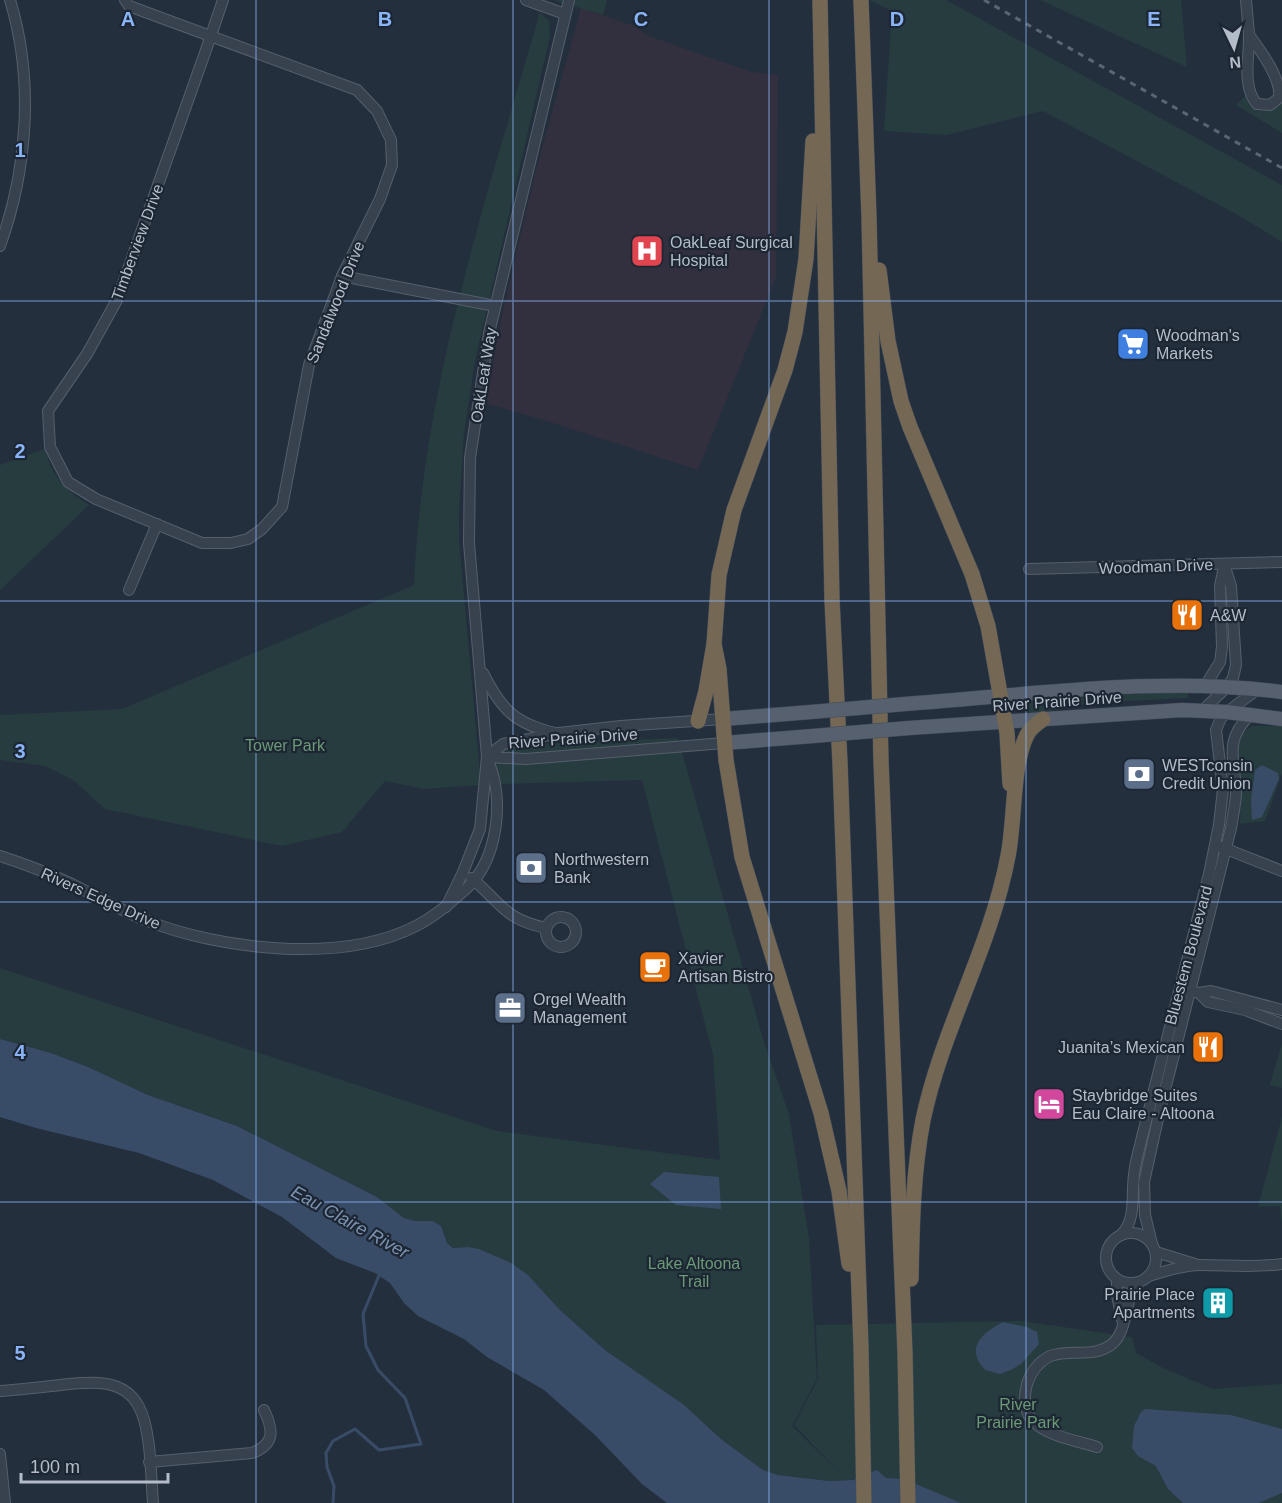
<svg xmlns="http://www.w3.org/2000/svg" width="1282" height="1503" viewBox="0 0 1282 1503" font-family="Arial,sans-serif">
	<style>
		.medical { fill: #32303f }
		.green { fill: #263c3f }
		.water { fill: #394c67 }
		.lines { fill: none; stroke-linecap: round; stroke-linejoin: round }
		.stream { stroke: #394c67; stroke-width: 3 }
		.minor-casing { stroke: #565f6c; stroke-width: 12 }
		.major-casing { stroke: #414a57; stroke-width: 15 }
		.highway-casing { stroke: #434c59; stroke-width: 16 }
		.minor { stroke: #38414e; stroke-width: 10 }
		.major { stroke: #56606e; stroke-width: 14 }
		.highway { stroke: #746855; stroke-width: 15 }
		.rail { stroke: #5a6575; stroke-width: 3; stroke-dasharray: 6 6; stroke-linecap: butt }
		.major-bridge-casing { stroke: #414a57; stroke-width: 15; stroke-linecap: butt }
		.major-bridge { stroke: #56606e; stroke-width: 14 }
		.grid { fill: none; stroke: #8ab4f8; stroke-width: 1.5; stroke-opacity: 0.55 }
		.labels { text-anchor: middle; stroke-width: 4.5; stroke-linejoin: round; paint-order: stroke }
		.street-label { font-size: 16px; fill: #b4bcc9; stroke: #1d2633 }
		.poi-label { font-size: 16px; fill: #b4bcc9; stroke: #1d2633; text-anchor: start }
		.park-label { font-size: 16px; fill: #6b9a76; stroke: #1d2633 }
		.water-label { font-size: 18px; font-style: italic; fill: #7c92b1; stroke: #1d2633 }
		.grid-label { font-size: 20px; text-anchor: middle; font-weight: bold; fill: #8ab4f8; stroke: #1d2633; stroke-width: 4.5; stroke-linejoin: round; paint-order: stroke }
	</style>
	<rect width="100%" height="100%" fill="#242f3e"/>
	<polygon class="medical" points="581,8 634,26 649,36 711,58 752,72 778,75 776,277 698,470 547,421 485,403 503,311 535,174"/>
	<g class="green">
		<polygon points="553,0 607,0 603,15"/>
		<polygon points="869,0 946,0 1282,185 1282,242 1238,215 1043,111 947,135 884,131 892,11"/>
		<polygon points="1040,0 1181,0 1187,67"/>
		<path d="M540,12L549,21L550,36L475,361L464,433L459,512V539L481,785L423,789L385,781L342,832L282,846L105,809L73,780L45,766L0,760V715L122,709L414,585C422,389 486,200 540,12Z"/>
		<path d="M1246,95C1249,107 1259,107 1270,110L1282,103V133L1236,105Z"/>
		<path d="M45,449C53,479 64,489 89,505L0,590V465Z"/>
		<polygon points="1171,691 1188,691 1188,698 1091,703 1039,713 1021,711 1012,708 1011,702"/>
		<polygon points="1252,726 1282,726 1282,773 1265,821 1240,824 1241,794 1237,744 1242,733"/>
		<polygon points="678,738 763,1039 789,1114 809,1238 817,1379 792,1426 843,1476 794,1425 818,1379 816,1325 1022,1321 1132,1337 1136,1353 1163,1368 1213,1389 1282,1384 1282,1503 961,1503 886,1478 829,1481 778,1475 763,1470 721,1439 683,1405 605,1350 560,1310 528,1275 468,1247 453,1248 447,1243 441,1226 433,1221 415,1221 404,1218 377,1197 237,1126 148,1095 88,1067 51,1053 0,1039 0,968 497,1131 720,1160 713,1055 642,780 497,784 493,746"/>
		<polygon points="1282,1043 1282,1088 1270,1085"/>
		<polygon points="1282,1117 1282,1225 1280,1206 1258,1207"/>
	</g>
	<g class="water">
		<polygon points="1262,765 1278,773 1279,779 1262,817 1252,820 1251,800 1255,770"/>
		<polygon points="0,1039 51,1053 88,1067 148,1095 237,1126 377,1197 404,1218 415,1221 433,1221 441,1226 447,1243 453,1248 468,1247 479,1249 511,1263 528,1275 560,1310 605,1350 684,1405 721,1439 763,1470 778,1475 829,1481 853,1480 877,1470 886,1478 904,1479 961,1503 667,1503 642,1484 595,1435 544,1390 487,1357 464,1339 418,1316 404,1303 390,1283 375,1273 336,1258 282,1217 213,1180 139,1153 36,1128 0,1117"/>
		<polygon points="664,1172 719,1177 721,1209 676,1205 650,1184"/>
		<path d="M1003,1322L1027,1327L1037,1332L1039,1344L1021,1364L1011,1370L1000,1374L985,1370C983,1367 978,1362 977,1358C971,1340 990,1329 1003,1322Z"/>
		<polygon points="1145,1409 1231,1415 1282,1429 1282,1493 1259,1503 1183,1503 1168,1489 1156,1466 1138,1456 1132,1448 1134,1426 1141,1412"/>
	</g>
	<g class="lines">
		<polyline class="stream" points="333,1503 334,1486 327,1467 326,1453 333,1441 355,1429 379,1450 421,1444 405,1398 378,1370 366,1346 363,1314 380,1273"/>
		<defs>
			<g id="minor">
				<polyline points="125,0 129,6 357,90 377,111 391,140 392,165 380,199 342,276 309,365 282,507 262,529 248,539 231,543 202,543 96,499 68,482 50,447 48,411 87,354 117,300 206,50 223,0"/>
				<polyline points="526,0 565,14"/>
				<path d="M1246,0C1247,11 1248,22 1249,34C1250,55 1241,86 1257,104L1270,105L1279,98C1282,79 1260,50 1249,35"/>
				<path d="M0,246C28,168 34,79 10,0"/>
				<polyline points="342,276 495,306"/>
				<polyline points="1029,569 1282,562"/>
				<polyline points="129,590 157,524"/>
				<path d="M483,673C501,709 515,724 555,733"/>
				<polyline points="1205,686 1220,662 1222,647 1220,586 1224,567"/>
				<polyline points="1203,710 1228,686 1233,678 1236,665 1231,586 1224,564"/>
				<polyline points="487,757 503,744 559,733 621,726 723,719"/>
				<polyline points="487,757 526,759 724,743"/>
				<polyline points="1221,847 1282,871"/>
				<path d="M0,856C25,864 48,873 72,884C96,896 120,910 145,920C220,950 342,964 416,926C436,916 451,902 467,888C498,859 505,798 488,761"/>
				<path d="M471,878C501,902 503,919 546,928"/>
				<polyline points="446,907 463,872 480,829 487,757 469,543 470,458 489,333 569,0"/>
				<circle cx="561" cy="932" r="15"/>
				<polyline points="1183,989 1199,993 1211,991 1282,1010"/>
				<polyline points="1199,993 1208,1002 1245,1010 1282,1024"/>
				<circle cx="1131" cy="1258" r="25"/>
				<path d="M1121,1235C1137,1219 1131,1195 1134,1175C1135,1162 1139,1150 1142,1137L1209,874L1219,825L1223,789L1216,730L1221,718L1227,712L1258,689"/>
				<path d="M1152,1244L1145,1215L1144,1182L1159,1114L1231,828C1233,817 1235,806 1236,795C1236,762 1222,742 1250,715"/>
				<polyline points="1156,1252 1195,1264"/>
				<path d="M1149,1276C1166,1271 1183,1265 1200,1265C1228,1265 1255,1268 1282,1264"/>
				<polyline points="1117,1279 1117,1295 1122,1320"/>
				<path d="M0,1391C17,1390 34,1388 51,1386C80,1383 123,1374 139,1407C151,1429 151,1477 153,1503"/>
				<path d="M1097,1447C1063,1436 1014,1433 1027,1384C1031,1372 1038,1362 1050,1356C1070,1348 1093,1359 1112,1344C1129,1330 1123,1299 1139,1282"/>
				<polyline points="0,1454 5,1503"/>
				<path d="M149,1462L252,1453C276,1444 273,1429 264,1410"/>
			</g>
			<g id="major">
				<path d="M917,703C1038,694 1162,676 1282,692"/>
				<polyline points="723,719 811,712"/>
				<polyline points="909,728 1182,710 1227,712 1282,719"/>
				<polyline points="724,743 813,736"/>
			</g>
			<g id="highway">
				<polyline points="820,0 832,600 840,763 861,1347 864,1503"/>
				<polyline points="861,0 869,217 881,761 905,1353 908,1503"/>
				<polyline points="879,270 888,341 901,401 910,427 972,574 988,626 1007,733 1010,784"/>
				<polyline points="714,644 719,669 726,760 742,857 821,1113 839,1191 849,1264"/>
				<polyline points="698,721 706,691 714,644 719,575 734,510 785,370 795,332 806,259 813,141"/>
				<path d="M911,1279C912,1226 913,1172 923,1120C942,1029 991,947 1008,856C1015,822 1012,764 1027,735C1030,728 1037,724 1043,719"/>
			</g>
		</defs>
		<use href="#minor" class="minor-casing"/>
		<use href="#major" class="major-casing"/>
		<use href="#highway" class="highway-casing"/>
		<use href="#minor" class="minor"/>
		<use href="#major" class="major"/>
		<use href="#highway" class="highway"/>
		<polyline class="rail" points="984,0 1282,168"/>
		<defs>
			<g id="major-bridge">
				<polyline points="811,712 917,703"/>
				<polyline points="813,736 909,728"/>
			</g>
		</defs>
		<use href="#major-bridge" class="major-bridge-casing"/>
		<use href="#major-bridge" class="major-bridge"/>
	</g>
	<path class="grid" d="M256,0V1503M513,0V1503M769,0V1503M1026,0V1503M0,301H1282M0,601H1282M0,902H1282M0,1202H1282"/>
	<defs>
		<symbol id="hospital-square" viewBox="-11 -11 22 22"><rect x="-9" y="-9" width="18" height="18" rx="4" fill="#e0444e" stroke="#1d2633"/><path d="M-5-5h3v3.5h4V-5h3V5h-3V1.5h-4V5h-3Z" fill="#fff"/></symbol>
		<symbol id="supermarket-square" viewBox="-11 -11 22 22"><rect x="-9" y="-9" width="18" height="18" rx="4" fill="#3f7fe0" stroke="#1d2633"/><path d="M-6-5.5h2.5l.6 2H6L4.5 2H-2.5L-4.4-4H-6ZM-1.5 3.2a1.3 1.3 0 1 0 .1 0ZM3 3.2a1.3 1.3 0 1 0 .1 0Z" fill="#fff"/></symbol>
		<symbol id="restaurant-square" viewBox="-11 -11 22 22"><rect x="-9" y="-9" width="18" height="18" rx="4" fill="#e8710a" stroke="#1d2633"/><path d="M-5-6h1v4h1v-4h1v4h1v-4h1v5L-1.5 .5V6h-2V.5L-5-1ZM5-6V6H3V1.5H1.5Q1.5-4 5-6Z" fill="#fff"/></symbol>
		<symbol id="bank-square" viewBox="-11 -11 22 22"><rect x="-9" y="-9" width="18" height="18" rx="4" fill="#5c6f8a" stroke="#1d2633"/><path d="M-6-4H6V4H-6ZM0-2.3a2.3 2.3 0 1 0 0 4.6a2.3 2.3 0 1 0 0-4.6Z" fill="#fff"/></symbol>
		<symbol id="cafe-square" viewBox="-11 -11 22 22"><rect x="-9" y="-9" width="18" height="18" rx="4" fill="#e8710a" stroke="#1d2633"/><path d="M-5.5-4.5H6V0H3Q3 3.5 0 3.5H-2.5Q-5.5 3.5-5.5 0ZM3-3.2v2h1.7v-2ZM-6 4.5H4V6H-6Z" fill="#fff"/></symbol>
		<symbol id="office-square" viewBox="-11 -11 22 22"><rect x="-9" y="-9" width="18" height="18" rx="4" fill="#5c6f8a" stroke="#1d2633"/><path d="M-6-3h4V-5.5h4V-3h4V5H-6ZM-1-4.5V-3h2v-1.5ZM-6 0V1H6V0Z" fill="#fff"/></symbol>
		<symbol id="hotel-square" viewBox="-11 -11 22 22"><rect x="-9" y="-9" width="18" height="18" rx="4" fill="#d1479c" stroke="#1d2633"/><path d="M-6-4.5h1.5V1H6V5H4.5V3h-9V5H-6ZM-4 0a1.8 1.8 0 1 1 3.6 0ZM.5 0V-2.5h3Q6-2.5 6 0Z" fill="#fff"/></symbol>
		<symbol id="building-square" viewBox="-11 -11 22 22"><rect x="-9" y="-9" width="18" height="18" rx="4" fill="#0f9aa8" stroke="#1d2633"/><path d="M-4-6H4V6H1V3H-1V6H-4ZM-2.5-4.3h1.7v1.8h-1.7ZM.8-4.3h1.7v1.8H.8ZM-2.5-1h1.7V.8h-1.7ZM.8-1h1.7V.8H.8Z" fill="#fff"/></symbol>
	</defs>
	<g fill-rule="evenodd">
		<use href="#hospital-square" x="628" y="232" width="38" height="38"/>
		<use href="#supermarket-square" x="1114" y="325" width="38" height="38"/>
		<use href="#restaurant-square" x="1168" y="596" width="38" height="38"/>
		<use href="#bank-square" x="1120" y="755" width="38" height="38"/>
		<use href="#bank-square" x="512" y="849" width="38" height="38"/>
		<use href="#cafe-square" x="636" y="948" width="38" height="38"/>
		<use href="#office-square" x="491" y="989" width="38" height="38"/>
		<use href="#restaurant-square" x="1189" y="1028" width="38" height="38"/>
		<use href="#hotel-square" x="1030" y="1085" width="38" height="38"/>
		<use href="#building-square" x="1199" y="1284" width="38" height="38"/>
	</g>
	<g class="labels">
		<g class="street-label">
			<text transform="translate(137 242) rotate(-70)" y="6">Timberview Drive</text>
			<text transform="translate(335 302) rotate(-68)" y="6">Sandalwood Drive</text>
			<text transform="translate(483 375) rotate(-81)" y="6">OakLeaf Way</text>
			<text transform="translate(1156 566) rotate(-2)" y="6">Woodman Drive</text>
			<text transform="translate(1057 701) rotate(-4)" y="6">River Prairie Drive</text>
			<text transform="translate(573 738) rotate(-4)" y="6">River Prairie Drive</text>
			<text transform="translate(101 898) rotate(24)" y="6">Rivers Edge Drive</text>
			<text transform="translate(1188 955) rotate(-75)" y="6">Bluestem Boulevard</text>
		</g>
		<g class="poi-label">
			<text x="670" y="248">OakLeaf Surgical<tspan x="670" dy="18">Hospital</tspan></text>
			<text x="1156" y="341">Woodman's<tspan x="1156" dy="18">Markets</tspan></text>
			<text x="1210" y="621">A&amp;W</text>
			<text x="1162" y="771">WESTconsin<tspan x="1162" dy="18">Credit Union</tspan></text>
			<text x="554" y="865">Northwestern<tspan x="554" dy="18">Bank</tspan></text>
			<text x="678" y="964">Xavier<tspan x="678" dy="18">Artisan Bistro</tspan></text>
			<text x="533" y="1005">Orgel Wealth<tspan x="533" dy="18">Management</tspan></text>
			<text x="1185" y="1053" text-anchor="end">Juanita’s Mexican</text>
			<text x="1072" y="1101">Staybridge Suites<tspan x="1072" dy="18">Eau Claire - Altoona</tspan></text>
			<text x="1195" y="1300" text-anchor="end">Prairie Place<tspan x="1195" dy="18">Apartments</tspan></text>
		</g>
		<g class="park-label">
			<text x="285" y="751">Tower Park</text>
			<text x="694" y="1269">Lake Altoona<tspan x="694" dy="18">Trail</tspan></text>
			<text x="1018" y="1410">River<tspan x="1018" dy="18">Prairie Park</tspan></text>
		</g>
		<g class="water-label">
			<text transform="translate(350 1222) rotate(29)" y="6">Eau Claire River</text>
		</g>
	</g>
	<g class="grid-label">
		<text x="128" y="26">A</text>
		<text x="385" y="26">B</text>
		<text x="641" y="26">C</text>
		<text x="897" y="26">D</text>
		<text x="1154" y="26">E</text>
		<text x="20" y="157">1</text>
		<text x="20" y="458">2</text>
		<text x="20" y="758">3</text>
		<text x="20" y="1059">4</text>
		<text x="20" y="1360">5</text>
	</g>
	<g transform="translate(1234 48) rotate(175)" stroke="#1d2633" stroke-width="4.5" paint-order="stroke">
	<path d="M0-4.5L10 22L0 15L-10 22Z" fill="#b4bcc9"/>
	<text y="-9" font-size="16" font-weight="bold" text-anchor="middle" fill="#b4bcc9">N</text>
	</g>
	<path d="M21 1473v9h147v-9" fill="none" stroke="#b4bcc9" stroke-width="3"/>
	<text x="30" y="1473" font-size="18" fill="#b4bcc9" stroke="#1d2633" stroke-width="4.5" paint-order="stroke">100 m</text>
</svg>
